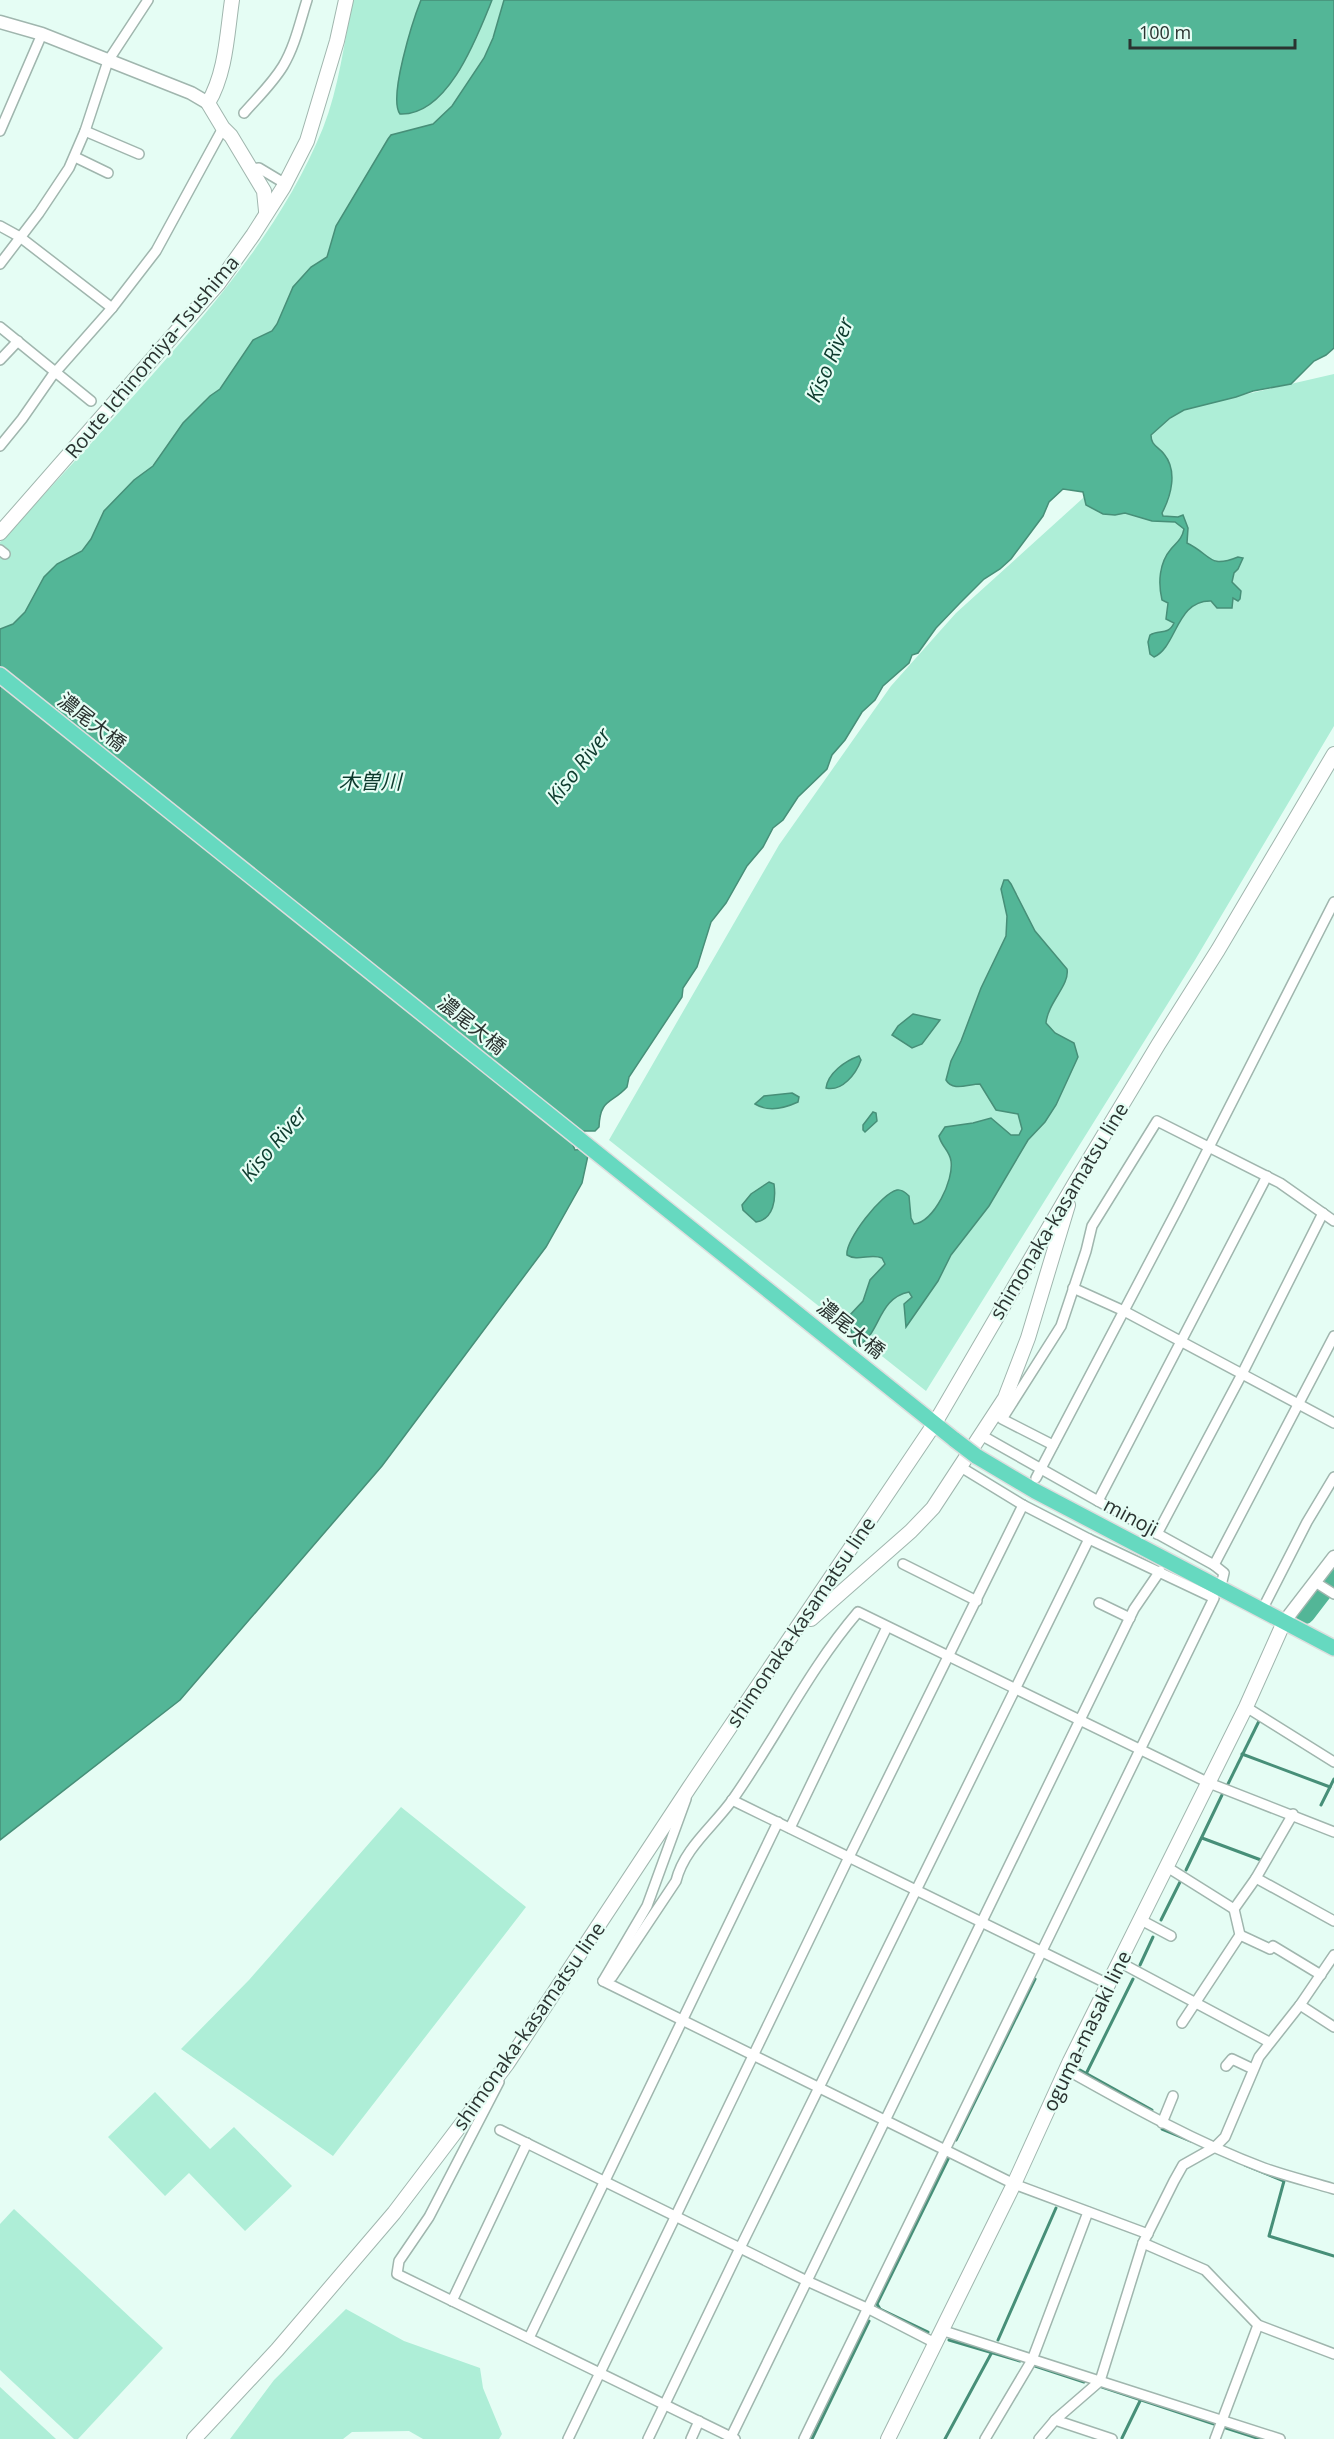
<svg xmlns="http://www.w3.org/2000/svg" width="1334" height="2439" viewBox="0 0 1334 2439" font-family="'Open Sans','Noto Sans JP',sans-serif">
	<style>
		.green { fill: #aeeed7 }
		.water { fill: #53b697; stroke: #478f78; stroke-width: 1.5 }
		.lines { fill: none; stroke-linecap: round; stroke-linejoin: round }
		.stream { stroke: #478f78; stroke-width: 3 }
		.river { stroke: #53b697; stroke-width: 20 }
		.minor-casing { stroke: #a0b6ae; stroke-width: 12 }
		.tertiary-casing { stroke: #a0b6ae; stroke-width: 15 }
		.secondary-casing { stroke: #a0b6ae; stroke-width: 16 }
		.primary-casing { stroke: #dddede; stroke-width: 18 }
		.minor { stroke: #fff; stroke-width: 9 }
		.tertiary { stroke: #fff; stroke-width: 12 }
		.secondary { stroke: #fff; stroke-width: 14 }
		.primary { stroke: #66d9c0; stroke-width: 15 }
		.primary-bridge-casing { stroke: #dddede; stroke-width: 18; stroke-linecap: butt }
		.primary-bridge { stroke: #66d9c0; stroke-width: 15 }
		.labels { text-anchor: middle; stroke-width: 4.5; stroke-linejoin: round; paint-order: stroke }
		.street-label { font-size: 20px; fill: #2a3330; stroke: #e5fdf4 }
		.water-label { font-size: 21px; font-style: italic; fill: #0d3a2d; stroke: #e5fdf4 }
	</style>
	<rect width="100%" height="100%" fill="#e5fdf4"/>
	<g class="green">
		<path d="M353,0H521L500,52L307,292L101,539L15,624L0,631V542C52,486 103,431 153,374C219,299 285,222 323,128C339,88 344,42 353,0Z"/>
		<polygon points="1334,374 1334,726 1195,960 926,1391 609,1140 779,845 891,686 956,613 1082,499 1165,413"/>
		<polygon points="401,1807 526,1907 333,2156 181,2049 249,1980"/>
		<polygon points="155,2092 210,2149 234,2127 292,2186 245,2231 189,2173 165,2196 108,2137"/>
		<polygon points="14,2209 163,2348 78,2439 74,2439 0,2370 0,2224"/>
		<polygon points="346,2309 404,2341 480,2368 483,2388 502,2434 499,2439 423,2439 409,2431 352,2432 343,2439 230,2439 274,2380"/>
		<polygon points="0,2387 56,2439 0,2439"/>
	</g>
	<g class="water">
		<path d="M421,0H492C477,37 448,116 400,114C388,98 413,20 421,0Z"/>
		<path d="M504,0H1334V348L1326,355L1314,361L1291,384L1253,391L1236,397L1184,410L1170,418L1151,435C1151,446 1158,446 1164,454C1178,471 1171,496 1162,513L1163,516L1178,517L1183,515L1188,528L1187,543C1212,555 1208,569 1238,557L1243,558L1238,569L1234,573L1232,582L1241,591L1240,599L1238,601L1233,598L1232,608H1217L1211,601C1176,600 1177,647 1154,657L1150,654L1148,642L1150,635C1159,629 1168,636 1174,623L1166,619L1168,603L1162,600C1158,583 1159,563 1171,549C1177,542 1182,539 1184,529L1175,522L1152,521L1125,513L1115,515L1103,514L1086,505L1083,492L1063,489L1049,502L1043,516L1011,559L1000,569L984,579L960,603L936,628L918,653L912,655L909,663L883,686L875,700L862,712L845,740L832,755L827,769L798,797L783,820L773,828L763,847L747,866L726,903L711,922L697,967L683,988L682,997L629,1077L627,1087C612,1104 600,1098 599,1127L595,1131H584L573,1145L575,1150L585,1149L589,1151L582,1183L546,1247L382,1466L180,1700L0,1840V629L13,624L25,612L44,577L57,564L82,551L91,539L104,511L134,480L153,466L183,423L210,396L220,389L253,340L272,331L277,324L293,287L311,267L327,257L336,226L388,139L391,135L433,124L452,106L484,58L493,38Z"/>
		<path d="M1004,880H1008L1011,884L1035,931L1067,969C1070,985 1048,1002 1046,1023L1055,1033L1074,1043L1078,1057L1056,1105L1045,1122L1028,1140L989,1206L951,1255L938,1281L906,1327L904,1304L912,1297L909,1292C877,1298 880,1337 857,1346L854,1343L848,1317L863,1301L870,1280L885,1264L882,1258C870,1253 858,1262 847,1255C845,1240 882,1193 897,1190C902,1189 906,1193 909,1196L911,1218L914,1224C934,1222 954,1180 951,1161C950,1151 941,1146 939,1136L945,1127L973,1123L991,1118L1011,1135H1019L1022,1129L1018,1114L996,1110L980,1084C968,1084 953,1092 946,1080L951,1061L961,1041L981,988L1006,936L1007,916L1001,889Z"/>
		<polygon points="913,1014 940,1020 922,1044 912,1048 892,1035 898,1026"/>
		<path d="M859,1056L861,1060C856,1074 842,1092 826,1088C828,1073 845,1061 859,1056Z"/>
		<path d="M792,1093L799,1097L798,1102C785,1108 768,1112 755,1104L764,1096Z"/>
		<polygon points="873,1112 876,1113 877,1121 865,1132 863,1130 863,1125"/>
		<path d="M769,1182L774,1184C776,1199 774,1219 756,1222L743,1210L742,1205L751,1194Z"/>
	</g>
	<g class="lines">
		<g class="stream">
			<polyline points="1242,1754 1330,1787 1321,1805"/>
			<polyline points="1228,1784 1259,1721"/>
			<polyline points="1330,1787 1334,1779"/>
			<polyline points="1202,1838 1261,1860"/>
			<polyline points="1186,1870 1222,1795"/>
			<polyline points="1161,1920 1181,1880"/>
			<polyline points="1140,1965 1153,1937"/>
			<polyline points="1080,2070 1152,2110"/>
			<polyline points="1086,2074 1133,1979"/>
			<polyline points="1162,2129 1191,2141"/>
			<polyline points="956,2140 1035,1979"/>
			<polyline points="1245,2165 1284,2181 1269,2236 1334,2256"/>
			<polyline points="928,2332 880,2309 877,2304 949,2157"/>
			<polyline points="949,2340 1020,2361"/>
			<polyline points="998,2340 1056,2208"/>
			<polyline points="1035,2366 1084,2382"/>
			<polyline points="1102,2387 1214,2424"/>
			<polyline points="1226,2428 1260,2439"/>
			<polyline points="1122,2438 1140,2401"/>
			<polyline points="812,2439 869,2321"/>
			<polyline points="945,2439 992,2352"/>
		</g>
		<polyline class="river" points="1305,1614 1334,1576"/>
		<defs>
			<g id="minor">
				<path d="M244,113C257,98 272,84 283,66C295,46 300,22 307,0"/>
				<polyline points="0,131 42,34"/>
				<polyline points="85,131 139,154"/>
				<polyline points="75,157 108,173"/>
				<polyline points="251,169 259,168 279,180"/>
				<polyline points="0,226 20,237 112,308"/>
				<polyline points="0,264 39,213 69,168 85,131 108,61 148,0"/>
				<polyline points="0,327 91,401"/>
				<polyline points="0,360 18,341"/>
				<polyline points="0,446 22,419 52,376 112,308 156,251 223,128"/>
				<polyline points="0,550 5,554"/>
				<polyline points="1267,1176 1098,1501 1214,1565 1334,1336"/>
				<polyline points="1073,1288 1124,1311 1334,1423"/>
				<polyline points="981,1435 1098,1501"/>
				<polyline points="1053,1445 1002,1419 1061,1326 1086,1251 1092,1226 1157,1121 1280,1183 1334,1221"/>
				<polyline points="1036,1478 1178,1208 1334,902"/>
				<polyline points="1157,1534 1242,1374 1323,1213"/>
				<polyline points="903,1564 977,1601"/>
				<polyline points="1214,1565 1224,1573 1220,1590"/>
				<polyline points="1315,1582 1334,1594"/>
				<polyline points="1099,1603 1130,1618"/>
				<polyline points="1262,1610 1307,1522 1334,1477"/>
				<polyline points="1246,1707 1334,1762"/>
				<polyline points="686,1799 647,1906 603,1981 1014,2184 1148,2234"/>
				<polyline points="732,1800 1110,1985"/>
				<polyline points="790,1828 887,1627"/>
				<polyline points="1167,1867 1234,1909"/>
				<polyline points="1256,1878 1334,1921"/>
				<polyline points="1141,1920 1171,1936"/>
				<polyline points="1240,1935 1270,1949 1273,1946 1321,1975"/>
				<polyline points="1121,1963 1269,2042"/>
				<path d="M603,1981L612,1977L676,1881C684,1848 714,1826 733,1799C776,1738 809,1669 858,1612L1209,1783L1334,1832"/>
				<polyline points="1300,2005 1334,2027"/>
				<polyline points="1182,2023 1240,1935 1234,1909 1256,1878 1293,1814"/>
				<polyline points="1226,2066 1232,2059 1253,2069"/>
				<path d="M1067,2070C1131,2106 1195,2142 1264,2168C1286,2176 1311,2182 1334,2189"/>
				<polyline points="499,2082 429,2217 399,2261 397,2274 735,2439"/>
				<polyline points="1162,2123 1173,2096"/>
				<polyline points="500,2130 807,2281 869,2309 935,2343"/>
				<polyline points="1143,2243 1205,2270 1258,2325 1334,2354"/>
				<polyline points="452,2301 527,2143"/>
				<polyline points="941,2330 1280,2439"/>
				<polyline points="529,2338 778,1822"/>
				<polyline points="1055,2420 1112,2439"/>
				<polyline points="731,2437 1134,1609 1160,1571"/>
				<polyline points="568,2439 849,1857 1023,1505"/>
				<polyline points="648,2439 740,2248 1089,1539"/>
				<polyline points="691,2439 699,2421"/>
				<polyline points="804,2439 1214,1598 1089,1539 1023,1505 959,1466"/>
				<polyline points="985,2439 1032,2360 1088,2212"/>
				<polyline points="1039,2439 1055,2420 1100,2381 1143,2243 1174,2181 1183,2165 1215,2147 1225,2137 1259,2057 1300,2005 1334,1955"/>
				<polyline points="1215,2439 1258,2325"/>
			</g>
			<g id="tertiary">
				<polyline points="0,22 42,34 191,93 208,103"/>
				<polyline points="1284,1622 1334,1557"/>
			</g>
			<g id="secondary">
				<path d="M232,0C227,34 226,73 208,103L223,128L231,136L264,191L266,211"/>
				<polyline points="0,533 218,284 253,235 283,188 307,141 337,41 346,0"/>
				<polyline points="811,1619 911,1531 933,1508 1005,1398 1028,1338 1068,1205"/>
				<polyline points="194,2439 277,2350 394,2213 507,2064 689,1788 935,1423 1075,1183 1158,1045 1218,950 1334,754"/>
				<polyline points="888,2439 1014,2184 1070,2061 1246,1707 1284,1622"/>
			</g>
			<g id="primary">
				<polyline points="0,675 955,1440"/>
				<polyline points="976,1456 1035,1491 1334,1648"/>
			</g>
		</defs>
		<use href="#minor" class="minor-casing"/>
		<use href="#tertiary" class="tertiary-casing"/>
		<use href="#secondary" class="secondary-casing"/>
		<use href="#primary" class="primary-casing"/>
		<use href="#minor" class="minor"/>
		<use href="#tertiary" class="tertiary"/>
		<use href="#secondary" class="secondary"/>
		<use href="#primary" class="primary"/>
		<defs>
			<polyline id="primary-bridge" points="955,1440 976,1456"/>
		</defs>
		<use href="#primary-bridge" class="primary-bridge-casing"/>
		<use href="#primary-bridge" class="primary-bridge"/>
	</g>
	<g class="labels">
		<g class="street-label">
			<text transform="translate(152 357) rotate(-50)" y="7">Route Ichinomiya-Tsushima</text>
			<text transform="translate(92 722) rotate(38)" y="7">濃尾大橋</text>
			<text transform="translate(472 1025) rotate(39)" y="7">濃尾大橋</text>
			<text transform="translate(1059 1211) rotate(-59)" y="7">shimonaka-kasamatsu line</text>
			<text transform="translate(851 1329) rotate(39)" y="7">濃尾大橋</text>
			<text transform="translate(1131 1517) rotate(28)" y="7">minoji</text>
			<text transform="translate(801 1622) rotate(-56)" y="7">shimonaka-kasamatsu line</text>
			<text transform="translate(529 2026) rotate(-55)" y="7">shimonaka-kasamatsu line</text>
			<text transform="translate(1087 2031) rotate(-64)" y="7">oguma-masaki line</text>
		</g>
		<g class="water-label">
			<text transform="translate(830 360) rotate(-67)" y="7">Kiso River</text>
			<text transform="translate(579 766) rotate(-52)" y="7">Kiso River</text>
			<text x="370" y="789">木曽川</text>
			<text transform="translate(274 1144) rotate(-50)" y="7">Kiso River</text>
		</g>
	</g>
	<path d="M1130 39v9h165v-9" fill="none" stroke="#2a3330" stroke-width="3"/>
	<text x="1139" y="39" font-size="18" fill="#2a3330" stroke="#e5fdf4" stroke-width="4.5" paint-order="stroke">100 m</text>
</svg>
